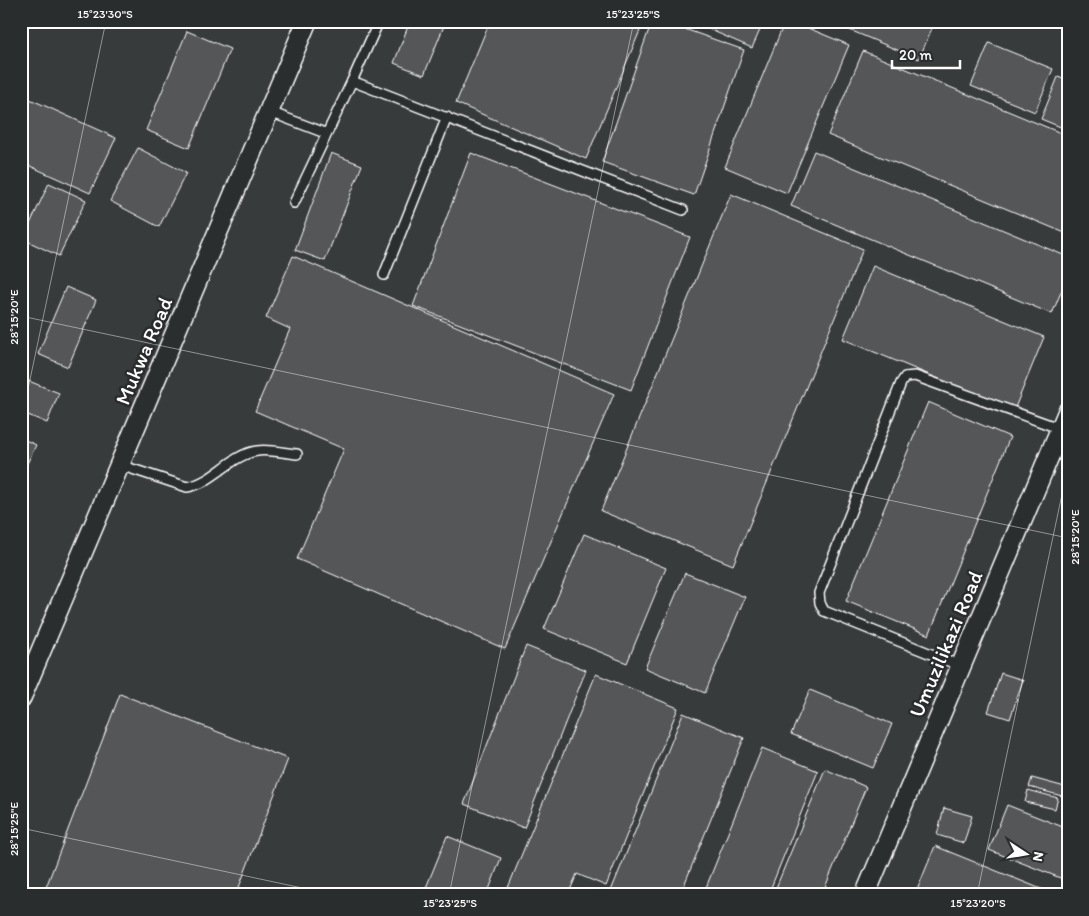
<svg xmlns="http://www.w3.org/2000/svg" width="1089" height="916" viewBox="0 0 1089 916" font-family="Itim,sans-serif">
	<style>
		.built { fill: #373a3b }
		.building { fill: #555758; stroke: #fff }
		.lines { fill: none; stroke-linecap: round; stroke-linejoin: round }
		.service-casing { stroke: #fff; stroke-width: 12 }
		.minor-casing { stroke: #fff; stroke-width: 22 }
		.service { stroke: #2a2d2e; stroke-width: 9 }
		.minor { stroke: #2a2d2e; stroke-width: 19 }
		.ticks { fill: none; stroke: #fff; stroke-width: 1; stroke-opacity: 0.45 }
		.labels { text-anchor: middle; stroke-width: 5; stroke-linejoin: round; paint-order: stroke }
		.street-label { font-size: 21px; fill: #fff; stroke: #2a2d2e }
		.neatline { fill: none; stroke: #fff; stroke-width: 2 }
		.ticks-label { font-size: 12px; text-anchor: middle; fill: #fff }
	</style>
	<rect width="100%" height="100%" fill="#2a2d2e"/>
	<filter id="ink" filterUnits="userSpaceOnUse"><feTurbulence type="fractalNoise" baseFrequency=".02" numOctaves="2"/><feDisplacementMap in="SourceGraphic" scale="10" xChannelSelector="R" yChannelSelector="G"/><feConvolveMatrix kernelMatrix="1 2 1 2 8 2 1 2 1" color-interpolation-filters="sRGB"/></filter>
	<g filter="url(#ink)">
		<rect class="built" x="21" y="21" width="1047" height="874"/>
		<g class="building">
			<polygon points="410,21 446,21 424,75 394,63"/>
			<polygon points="490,21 644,21 586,159 456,103"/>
			<polygon points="652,21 662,21 744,50 694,195 602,162"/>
			<polygon points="690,21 764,21 752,48"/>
			<polygon points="785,21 791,21 849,45 787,193 725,167"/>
			<polygon points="828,21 935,21 919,59"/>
			<polygon points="187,31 230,49 189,148 146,130"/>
			<polygon points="989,43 1053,69 1035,112 971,86"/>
			<polygon points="863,51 1068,136 1068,227 1065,233 828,135"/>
			<polygon points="1058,77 1068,81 1068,130 1041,119"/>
			<polygon points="21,95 116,138 90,193 21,162"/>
			<polygon points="138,148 186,173 159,227 110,201"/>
			<polygon points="814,151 1068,257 1068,275 1052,314 791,206"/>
			<polygon points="331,153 362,165 325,261 295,250"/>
			<polygon points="471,153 690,237 631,390 413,306"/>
			<polygon points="49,183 86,200 59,256 23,239"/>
			<polygon points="731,194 863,249 733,565 601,511"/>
			<polygon points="293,256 614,394 505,649 297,559 344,449 255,411 290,329 266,318"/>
			<polygon points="873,266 1044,337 1014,410 843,339"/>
			<polygon points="66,287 96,300 68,367 38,354"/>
			<polygon points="21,378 59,393 47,423 21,412"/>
			<polygon points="928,402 1010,437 929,635 846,601"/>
			<polygon points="21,438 36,445 21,476"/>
			<polygon points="584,534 666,568 627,663 544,629"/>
			<polygon points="685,573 745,597 705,693 645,668"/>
			<polygon points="526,646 586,670 524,828 464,804"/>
			<polygon points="1001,673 1023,680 1010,719 988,712"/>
			<polygon points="596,674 678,708 606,886 577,874 568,895 505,895"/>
			<polygon points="810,690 892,724 873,768 791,734"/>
			<polygon points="120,694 288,759 236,895 43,895"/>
			<polygon points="683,713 744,738 680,895 619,895 611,891"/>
			<polygon points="762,748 818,771 768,895 703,895"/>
			<polygon points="825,769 866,787 822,895 773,895"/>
			<polygon points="1032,778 1065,787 1062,796 1029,787"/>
			<polygon points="1028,790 1058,798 1055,809 1025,802"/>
			<polygon points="1007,805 1068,829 1068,881 989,850"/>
			<polygon points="944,808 972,816 964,843 937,835"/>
			<polygon points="447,836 501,858 487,895 423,895"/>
			<polygon points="935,846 1056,895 915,895"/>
		</g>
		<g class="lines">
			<defs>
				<g id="service">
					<polyline points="352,81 379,21"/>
					<polyline points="270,112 325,133"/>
					<polyline points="294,203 352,81 683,210"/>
					<polyline points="384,275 447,117"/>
					<path d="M120,465L187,487C214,483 230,455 257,451C269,449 284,453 297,454"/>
					<polyline points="961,666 824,611 820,603 819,593 901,383 905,377 915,376 1061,429"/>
				</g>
				<g id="minor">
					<polyline points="21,698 307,21"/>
					<polyline points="865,895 1068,411"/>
				</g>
			</defs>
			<use href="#service" class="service-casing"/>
			<use href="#minor" class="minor-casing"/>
			<use href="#service" class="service"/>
			<use href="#minor" class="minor"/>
		</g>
	</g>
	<path class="ticks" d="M1045,21L1068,26M21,316L1068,538M21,422L106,21M21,828L335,895M449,895L634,21M977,895L1068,466"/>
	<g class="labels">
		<g class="street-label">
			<text transform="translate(144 351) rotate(-67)" y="7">Mukwa Road</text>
			<text transform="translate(946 644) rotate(-67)" y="7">Umuzilikazi Road</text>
		</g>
	</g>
	<rect width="1089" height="916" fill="none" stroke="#2a2d2e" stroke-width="55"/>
	<g transform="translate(1026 854) rotate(102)" stroke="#2a2d2e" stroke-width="4" paint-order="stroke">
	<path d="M0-4L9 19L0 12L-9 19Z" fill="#ffffff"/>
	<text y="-8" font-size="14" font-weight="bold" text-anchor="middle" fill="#ffffff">N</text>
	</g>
	<path d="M892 60v8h68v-8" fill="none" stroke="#ffffff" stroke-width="2.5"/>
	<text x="899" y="60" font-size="15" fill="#ffffff" stroke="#2a2d2e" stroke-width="4" paint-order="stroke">20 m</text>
	<rect x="28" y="28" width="1034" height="860" class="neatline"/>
	<g class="ticks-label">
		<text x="105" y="18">15°23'30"S</text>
		<text x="633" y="18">15°23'25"S</text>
		<text transform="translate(14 317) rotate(-90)" y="4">28°15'20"E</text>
		<text transform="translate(1075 537) rotate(-90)" y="4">28°15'20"E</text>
		<text transform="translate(14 829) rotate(-90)" y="4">28°15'25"E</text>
		<text x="450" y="907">15°23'25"S</text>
		<text x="978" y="907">15°23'20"S</text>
	</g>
</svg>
